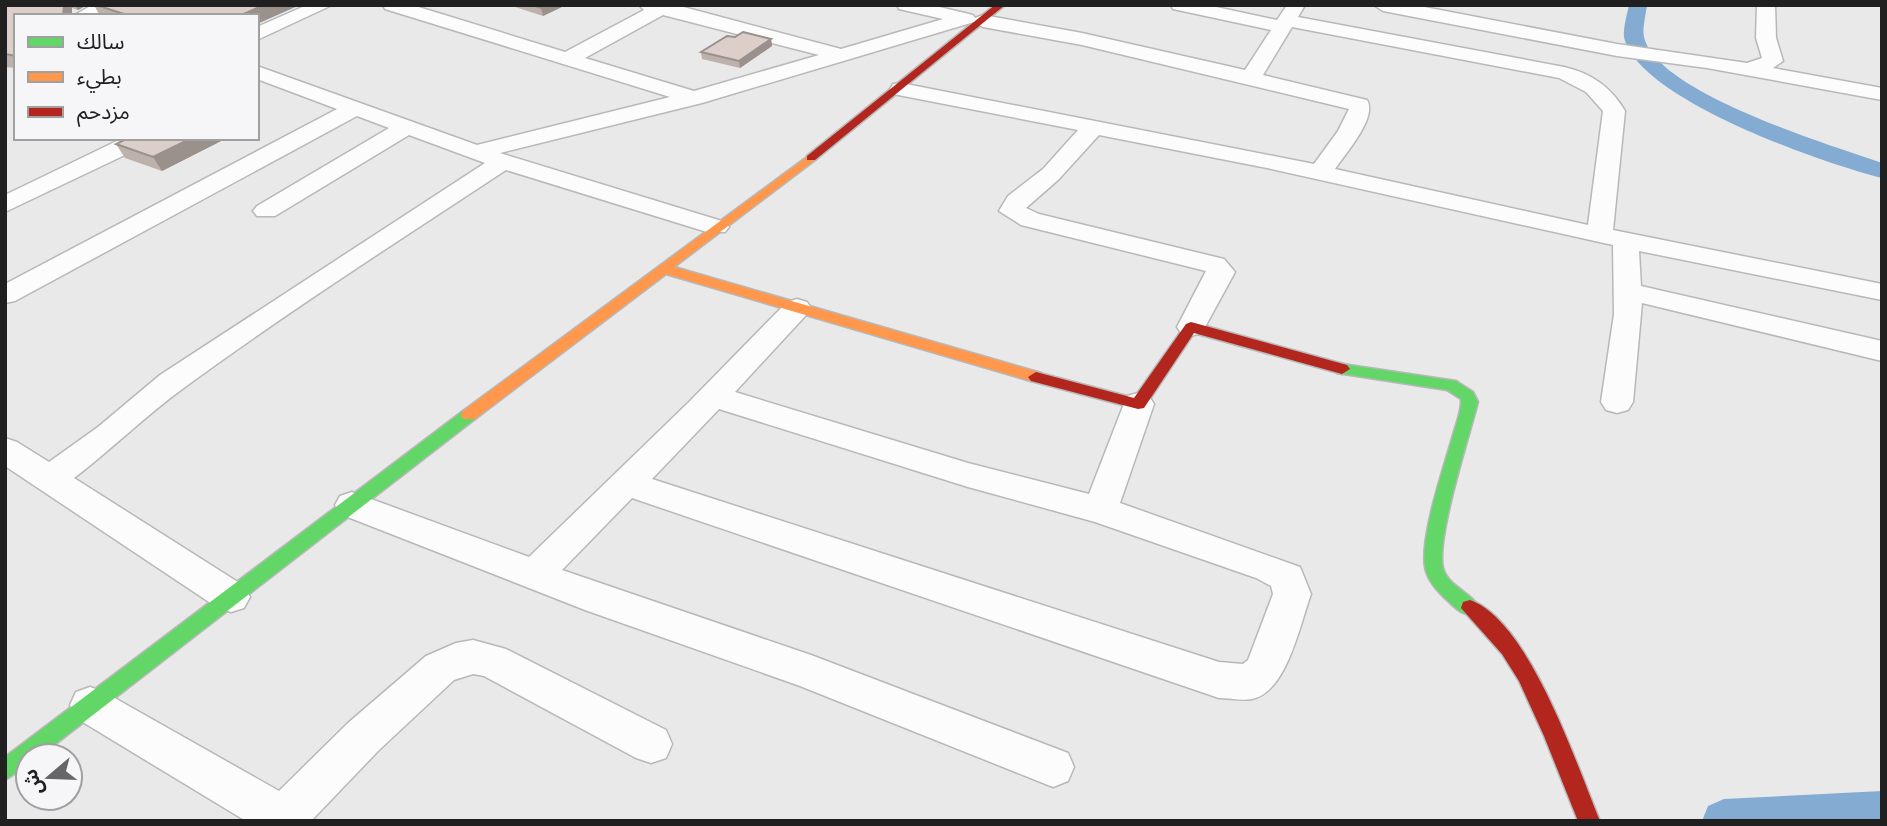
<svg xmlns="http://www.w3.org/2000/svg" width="1887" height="826" viewBox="0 0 1887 826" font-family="Roboto,'Noto Sans Arabic',sans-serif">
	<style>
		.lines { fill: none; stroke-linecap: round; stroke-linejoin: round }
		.canal { fill: #84acd2; fill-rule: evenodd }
		.street-casing { stroke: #b8b8b9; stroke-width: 3 }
		.fast-casing { stroke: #b8b8b9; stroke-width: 3 }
		.slow-casing { stroke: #b8b8b9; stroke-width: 3 }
		.jam-casing { stroke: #b8b8b9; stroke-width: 3 }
		.street { fill: #fcfcfc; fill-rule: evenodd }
		.fast { fill: #63d668; fill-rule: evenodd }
		.slow { fill: #ff974d; fill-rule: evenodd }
		.jam { fill: #b3261e; fill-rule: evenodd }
		.wall { fill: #bdb1ac }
		.shaded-wall { fill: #9a908c }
		.building { fill: #dccec8; stroke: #9a908c; stroke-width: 2 }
	</style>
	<rect width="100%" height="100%" fill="#e9e9ea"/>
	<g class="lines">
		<g class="canal">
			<path d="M1629,5H1647C1646,14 1642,29 1644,37C1657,93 1831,145 1882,163V178C1825,164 1637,99 1624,37C1623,28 1627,14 1629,5Z"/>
			<polygon points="1882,791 1882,821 1702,821 1708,806 1724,799"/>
		</g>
		<defs>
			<g id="street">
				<polygon points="92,5 118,5 99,16 73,16"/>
				<polygon points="307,5 332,5 257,40 257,27"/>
				<path d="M383,5H412L565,52L644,10L639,5H676L841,49L943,19L899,9L897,5H931L973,15L975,18L983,15L1082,33L1245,70L1271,30L1173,9L1171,5H1207L1277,20L1287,5H1305L1298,17L1564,67C1591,73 1611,87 1625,111L1613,230L1882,284V300L1639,251L1641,286L1882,341V361L1642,303L1633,402L1628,410L1617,413L1606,410L1601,402L1614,314L1613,245L1267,168L1099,135L1059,179L1026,208L1039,214L1224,259L1235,272L1205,327L1201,333L1191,336L1181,333L1177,327L1206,271L1021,225L999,211L1008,196L1043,169L1078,130L893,94L890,89L893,84L901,83L1314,164L1338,131L1349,109L1082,45L983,27L974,22L702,103L500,153L725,222L729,227L725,232H707L506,170C398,241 289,311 185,387C146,415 112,449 74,478L244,586L250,597L244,608L231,612L218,608L5,466V438L17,442L49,462L98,427L160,375L485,163L409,135L275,216H257L253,211L257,206L389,128L357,116L15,301L5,303V284L337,109L257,79V66L477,145L670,97L385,9ZM663,15L819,55L694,91L585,58ZM1292,27L1559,78L1586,92L1603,111L1588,225L1335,169C1345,154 1378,117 1367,100L1263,75Z"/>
				<polygon points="1374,5 1414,5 1617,44 1747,63 1762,58 1756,38 1757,5 1775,5 1776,38 1783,61 1773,68 1882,88 1882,100 1707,68 1617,56 1383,11"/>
				<polygon points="123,138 153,138 150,143 5,212 5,195"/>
				<path d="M797,299L807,302L811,308L807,314L735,392L968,463L1089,494L1127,396L1138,393L1149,396L1154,404L1120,503L1300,567L1311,594C1300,624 1287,692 1252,699C1242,701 1229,698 1219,698L632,498L562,570L811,655L1068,753L1074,767L1068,781L1053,787L800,686L585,610L340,514L335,505L340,496L352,492L529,557L690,401L787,302ZM719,409L968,487L1095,522L1256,578L1271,586L1273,594L1248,660L1243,664L1219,662L652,479Z"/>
				<polygon points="473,640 506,649 666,730 672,744 666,758 651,763 636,758 484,676 473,674 454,680 378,751 311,821 246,821 76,718 70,705 76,692 90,687 104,692 279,791 348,723 426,656 456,643"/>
			</g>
			<g id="fast">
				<path d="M1342,364L1456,381L1473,392L1478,402C1469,437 1436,538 1443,568C1448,587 1472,592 1479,608L1477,614C1465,617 1457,610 1449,602C1439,593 1427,581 1425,567C1420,536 1444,467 1453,435C1456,424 1462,410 1461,399L1447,390L1337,373L1334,369Z"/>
				<polygon points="469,410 477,415 475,419 40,756 28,756 28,765 5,780 5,757 463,411"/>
			</g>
			<polygon id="slow" points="811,154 815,156 815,160 674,267 1041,373 1044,377 1041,381 1031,381 666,274 475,419 463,419 461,415 463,411"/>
			<g id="jam">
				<polygon points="995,5 1005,5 815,160 807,160 807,156"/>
				<polygon points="1191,322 1347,365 1350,369 1342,374 1194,333 1144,408 1138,409 1031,381 1028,377 1036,372 1134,398 1186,324"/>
				<path d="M1470,600C1529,620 1577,766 1600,821H1578L1544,736L1519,681L1502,654L1461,608L1463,602Z"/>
			</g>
		</defs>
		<use href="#street" class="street-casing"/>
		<use href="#fast" class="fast-casing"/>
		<use href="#slow" class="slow-casing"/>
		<use href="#jam" class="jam-casing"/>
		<use href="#street" class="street"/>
		<use href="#fast" class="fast"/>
		<use href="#slow" class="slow"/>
		<use href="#jam" class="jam"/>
	</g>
	<g class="wall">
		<polygon points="5,5 87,5 78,10 72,8 16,16 16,68 5,67"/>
		<polygon points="94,5 300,5 257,16 100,16"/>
		<polygon points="509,5 566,5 543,16"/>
		<polygon points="771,39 772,46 740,68 702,59 701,52"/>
		<polygon points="128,138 227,138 162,171 125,158 116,144"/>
	</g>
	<g class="shaded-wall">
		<polygon points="64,5 70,5 72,8 72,16 63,16"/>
		<polygon points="75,5 87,5 78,10"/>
		<polygon points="264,5 300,5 257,24 257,16 239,16"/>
		<polygon points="547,5 566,5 543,16 541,8"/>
		<polygon points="771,39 772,46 740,68 739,61"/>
		<polygon points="192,138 227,138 162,171 153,157"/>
	</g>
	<g class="building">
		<polygon points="5,5 64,5 63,16 16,16 16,56 5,54"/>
		<polygon points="96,5 264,5 239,16 130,16"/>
		<polygon points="532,5 547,5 541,8"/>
		<polygon points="743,32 771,39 739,61 701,52 727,36 735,37"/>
		<polygon points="128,138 192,138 153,157 116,144"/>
	</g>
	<rect width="1887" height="826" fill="none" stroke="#202021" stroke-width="14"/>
	<rect x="14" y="14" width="245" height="126" fill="#f6f5f8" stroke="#a0a0a2" stroke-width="2"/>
	<rect x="28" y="37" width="35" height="10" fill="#63d668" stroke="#a0a0a2" stroke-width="2"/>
	<text x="77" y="49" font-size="21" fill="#202021">سالك</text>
	<rect x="28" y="72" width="35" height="10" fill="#ff974d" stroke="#a0a0a2" stroke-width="2"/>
	<text x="77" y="84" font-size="21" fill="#202021">بطيء</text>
	<rect x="28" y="107" width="35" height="10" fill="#b3261e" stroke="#a0a0a2" stroke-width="2"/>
	<text x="77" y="119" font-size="21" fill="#202021">مزدحم</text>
	<g transform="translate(49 777) rotate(251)"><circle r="33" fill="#f6f5f8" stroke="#a0a0a2" stroke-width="2"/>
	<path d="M0-5L12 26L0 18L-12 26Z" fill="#666667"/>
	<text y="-10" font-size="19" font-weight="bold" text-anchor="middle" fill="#202021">ش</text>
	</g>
</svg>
